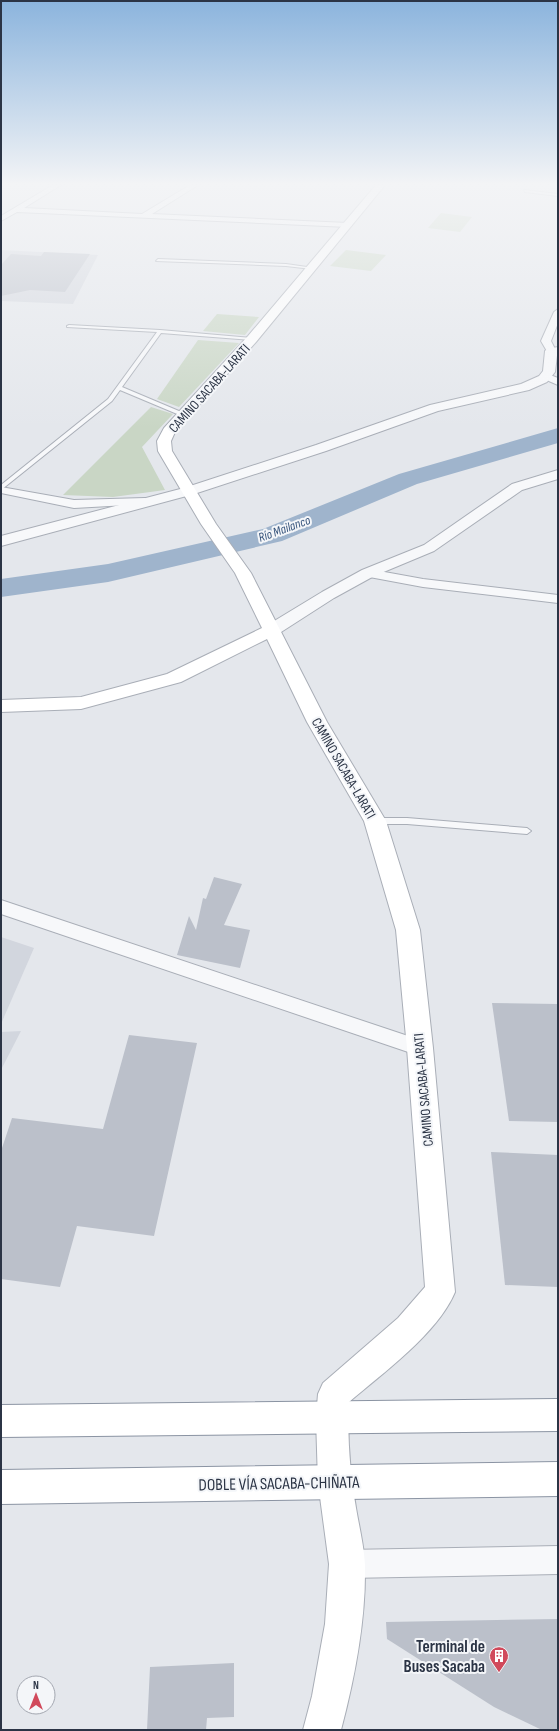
<svg xmlns="http://www.w3.org/2000/svg" width="559" height="1731" viewBox="0 0 559 1731" font-family="'Sofia Sans Condensed',sans-serif">
	<style>
		.built { fill: #d2d6de }
		.green { fill: #c9d6c5 }
		.lines { fill: none; stroke-linecap: round; stroke-linejoin: round }
		.river { fill: #9fb4cc; fill-rule: evenodd }
		.building { fill: #bbc0ca }
		.service-casing { stroke: #a9aeb7; stroke-width: 2 }
		.minor-casing { stroke: #a9aeb7; stroke-width: 2 }
		.tertiary-casing { stroke: #a9aeb7; stroke-width: 2 }
		.secondary-casing { stroke: #a9aeb7; stroke-width: 2 }
		.trunk-casing { stroke: #8b94a3; stroke-width: 2 }
		.service { fill: #f7f8fa; fill-rule: evenodd }
		.minor { fill: #f7f8fa; fill-rule: evenodd }
		.tertiary { fill: #f7f8fa; fill-rule: evenodd }
		.secondary { fill: #fff; fill-rule: evenodd }
		.trunk { fill: #fff; fill-rule: evenodd }
		.labels { text-anchor: middle; stroke-width: 4; stroke-linejoin: round; paint-order: stroke }
		.far-water-label { font-size: 13px; font-style: italic; fill: #34527a; stroke: #f4f6f9 }
		.street-label { font-size: 14px; fill: #2b3445; stroke: #f4f6f9 }
		.near-street-label { font-size: 17px; fill: #2b3445; stroke: #f4f6f9 }
		.near-poi-label { font-size: 17px; font-weight: bold; fill: #2b3445; stroke: #f4f6f9; text-anchor: end }
	</style>
	<rect width="100%" height="100%" fill="#e4e7ec"/>
	<g class="built">
		<polygon points="1,250 98,255 73,304 1,301"/>
		<polygon points="1,937 34,948 1,1024"/>
		<polygon points="21,1031 3,1066 1,1070 1,1032"/>
	</g>
	<g class="green">
		<polygon points="441,213 472,217 460,232 428,228"/>
		<polygon points="346,250 386,255 371,271 330,266"/>
		<polygon points="217,314 259,317 245,335 203,331"/>
		<polygon points="198,340 239,343 179,407 157,399"/>
		<polygon points="151,407 173,414 142,447 165,490 113,497 63,495"/>
	</g>
	<g class="lines">
		<polygon class="river" points="558,428 558,443 417,484 282,541 108,582 1,597 1,579 108,564 263,529 399,474"/>
	</g>
	<g class="building">
		<polygon points="44,252 90,254 65,292 30,290 1,296 1,265 11,254 41,256"/>
		<polygon points="214,877 242,884 224,925 250,930 240,968 177,955 189,916 196,930 203,898 206,899"/>
		<polygon points="492,1003 558,1004 558,1122 509,1121"/>
		<polygon points="129,1035 197,1043 154,1236 77,1226 60,1287 1,1279 1,1151 12,1118 103,1129"/>
		<polygon points="491,1152 558,1155 558,1287 505,1285"/>
		<polygon points="558,1619 558,1730 542,1730 494,1707 387,1639 386,1622"/>
		<polygon points="234,1663 234,1717 207,1718 206,1730 147,1730 150,1667"/>
	</g>
	<g class="lines">
		<defs>
			<g id="service">
				<polygon points="524,190 558,194 558,196 525,192"/>
				<polygon points="158,259 286,264 314,268 312,269 286,266 156,261"/>
				<polygon points="69,325 160,330 252,338 254,339 252,340 161,333 122,387 186,414 186,416 182,416 120,390 112,401 1,490 1,485 108,399 157,332 67,327 67,326"/>
				<polygon points="375,818 407,818 527,828 531,831 527,834 407,824 375,824 371,821"/>
			</g>
			<g id="minor">
				<polygon points="53,185 61,185 24,208 142,214 190,185 198,185 152,214 348,223 352,225 348,227 17,212 1,221 1,216"/>
				<polygon points="558,309 558,323 551,341 556,351 551,354 548,353 541,341 554,312"/>
				<polygon points="545,373 558,378 558,385 542,378 540,376"/>
				<polygon points="1,487 74,500 145,498 151,501 145,504 74,508 1,493"/>
				<polygon points="368,569 423,579 558,595 558,603 423,587 364,576 362,573 364,570"/>
				<polygon points="1,900 420,1040 427,1042 430,1048 427,1054 420,1056 1,914"/>
				<polygon points="558,1546 558,1574 347,1578 337,1574 333,1564 337,1554 347,1550"/>
			</g>
			<g id="tertiary">
				<polygon points="558,347 555,372 547,382 529,390 438,411 326,451 194,494 1,546 1,536 184,488 316,445 430,405 521,384 539,376 543,371 545,351 547,349"/>
				<polygon points="558,470 558,479 522,490 434,551 374,576 334,598 278,634 272,635 266,634 264,630 266,626 322,592 362,570 424,545 512,484"/>
			</g>
			<path id="secondary" d="M376,185H385L256,342L175,432L171,441L172,451L216,524L251,573L327,722L386,821L420,930L433,1048L455,1292C438,1333 383,1373 349,1402C347,1437 350,1473 356,1508C359,1526 364,1546 365,1565C366,1620 355,1677 341,1730H303L312,1696L325,1624L329,1564L318,1482L316,1418L318,1394L323,1383L398,1318L425,1287L407,1048L396,930L364,821L307,722L267,639L181,682L81,709L1,712V700L81,697L167,674L262,628L235,573L201,524L158,451L157,441L164,428L248,336Z"/>
			<g id="trunk">
				<polygon points="558,1399 558,1431 1,1437 1,1405"/>
				<polygon points="558,1462 558,1496 1,1504 1,1470"/>
			</g>
		</defs>
		<use href="#service" class="service-casing"/>
		<use href="#minor" class="minor-casing"/>
		<use href="#tertiary" class="tertiary-casing"/>
		<use href="#secondary" class="secondary-casing"/>
		<use href="#trunk" class="trunk-casing"/>
		<use href="#service" class="service"/>
		<use href="#minor" class="minor"/>
		<use href="#tertiary" class="tertiary"/>
		<use href="#secondary" class="secondary"/>
		<use href="#trunk" class="trunk"/>
	</g>
	<linearGradient id="sky" x2="0" y2="1"><stop stop-color="#8bb4dd"/><stop offset="0.43" stop-color="#f3f4f6"/><stop offset="1" stop-color="#f3f4f6" stop-opacity="0"/></linearGradient>
	<rect width="559" height="428" fill="url(#sky)"/>
	<defs>
		<symbol id="building-pin" viewBox="-11 -11 22 30"><path d="M0 17L-7.5 6A9.5 9.5 0 1 1 7.5 6Z" fill="#d1495b" stroke="#f4f6f9"/><path d="M-4-6H4V6H1V3H-1V6H-4ZM-2.5-4.3h1.7v1.8h-1.7ZM.8-4.3h1.7v1.8H.8ZM-2.5-1h1.7V.8h-1.7ZM.8-1h1.7V.8H.8Z" fill="#fff"/></symbol>
	</defs>
	<g fill-rule="evenodd">
		<use href="#building-pin" x="488" y="1645" width="22" height="30"/>
	</g>
	<g class="labels">
		<g class="far-water-label">
			<text transform="translate(284 528) rotate(-20)" y="5">Río Mailanco</text>
		</g>
		<g class="street-label">
			<text transform="translate(209 388) rotate(-48)" y="5">CAMINO SACABA-LARATI</text>
			<text transform="translate(344 768) rotate(60)" y="5">CAMINO SACABA-LARATI</text>
			<text transform="translate(423 1090) rotate(-95)" y="5">CAMINO SACABA-LARATI</text>
		</g>
		<g class="near-street-label">
			<text transform="translate(279 1483) rotate(-1)" y="6">DOBLE VÍA SACABA-CHIÑATA</text>
		</g>
		<g class="near-poi-label">
			<text x="485" y="1652">Terminal de<tspan x="485" dy="20">Buses Sacaba</tspan></text>
		</g>
	</g>
	<rect width="559" height="1731" fill="none" stroke="#2b3445" stroke-width="4"/>
	<g transform="translate(36 1695)"><circle r="19" fill="#f4f6f9" stroke="#a4a8b1"/>
	<path d="M0-3L7 15L0 10L-7 15Z" fill="#d1495b"/>
	<text y="-6" font-size="11" font-weight="bold" text-anchor="middle" fill="#2b3445">N</text>
	</g>
</svg>
